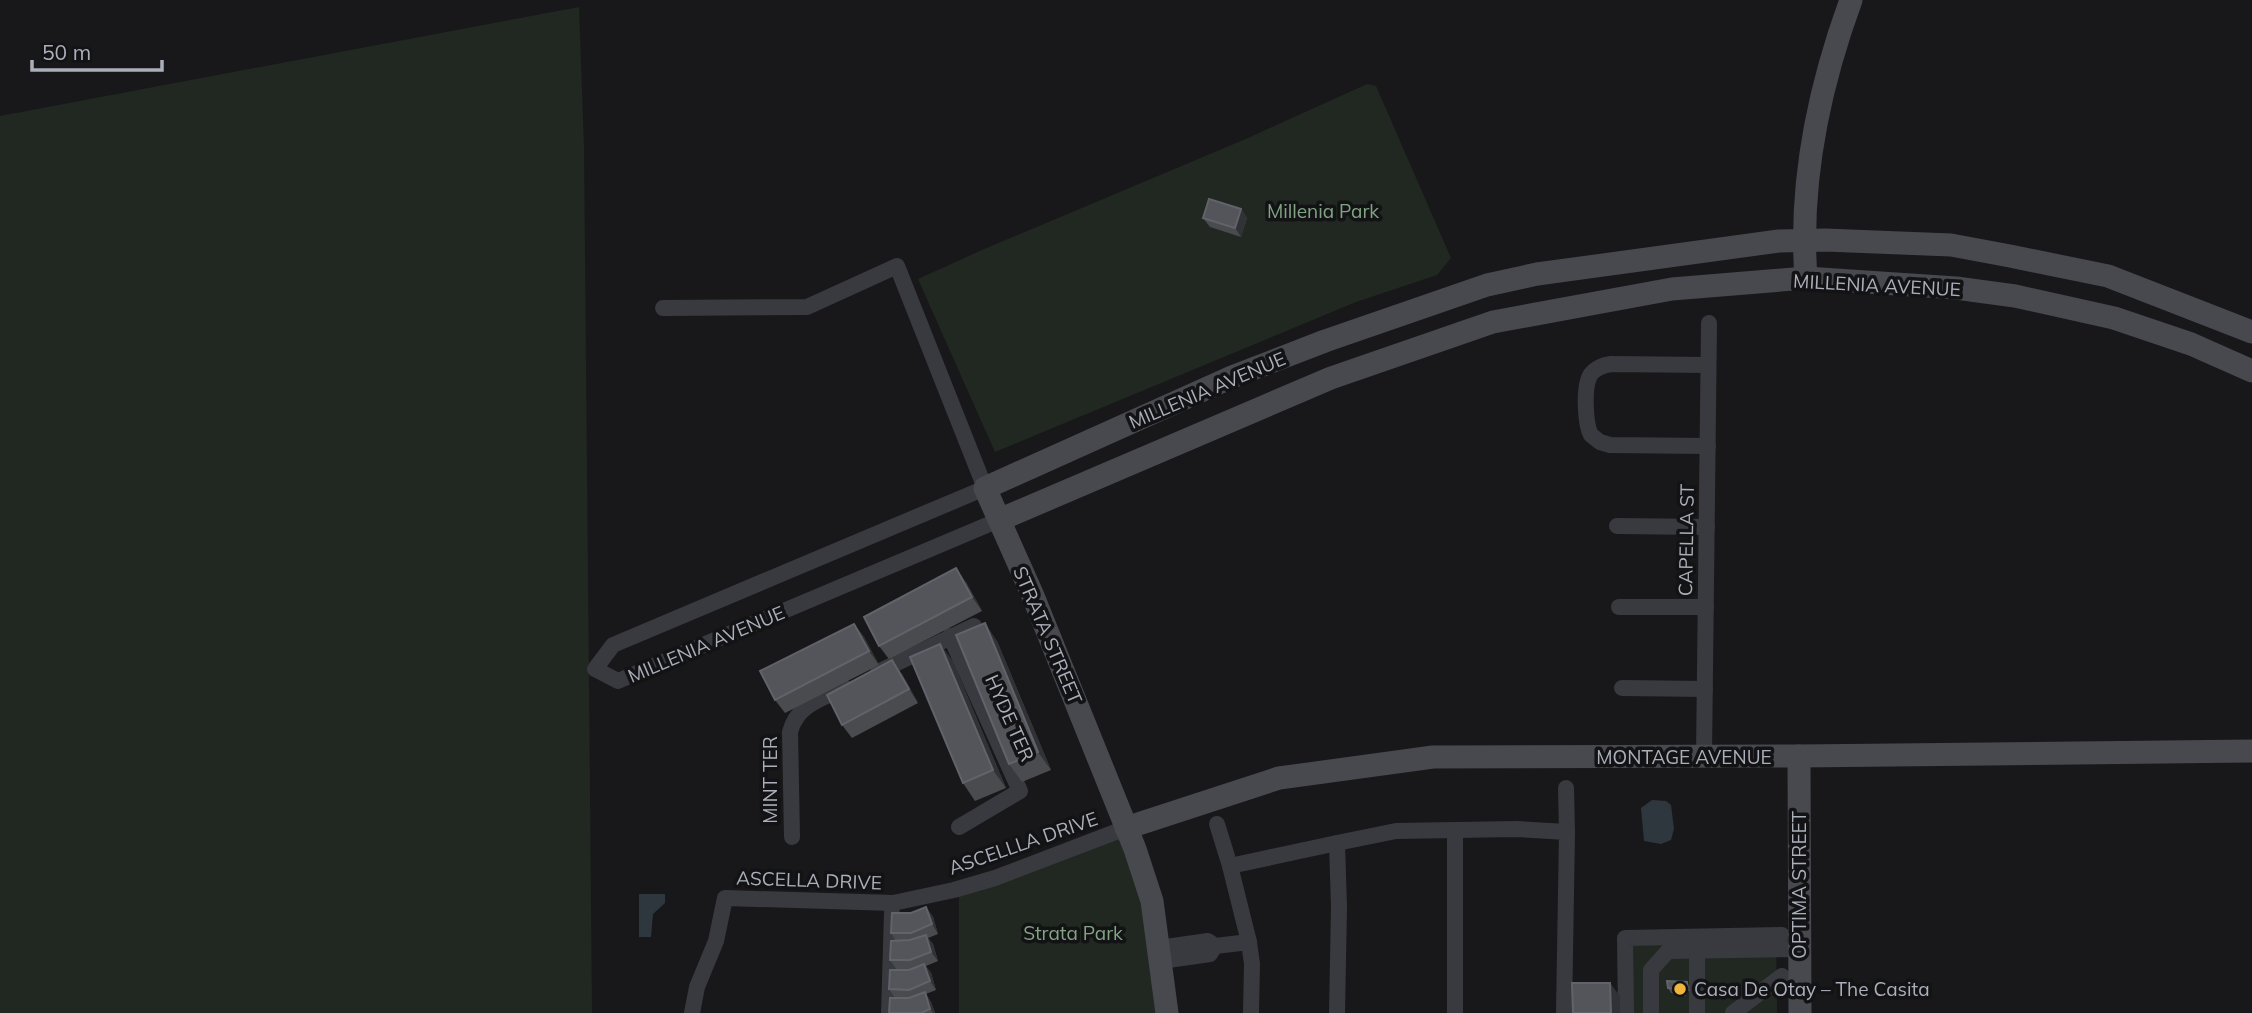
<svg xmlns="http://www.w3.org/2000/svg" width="2252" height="1013" viewBox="0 0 2252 1013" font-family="Mulish,sans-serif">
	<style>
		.green { fill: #202821 }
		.water { fill: #2e373e }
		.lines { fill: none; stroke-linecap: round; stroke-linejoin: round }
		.street { stroke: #393a3f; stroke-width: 16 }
		.secondary { stroke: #47494f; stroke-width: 23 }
		.wall { fill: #494b4f }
		.shaded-wall { fill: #313235 }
		.building { fill: #54555b; stroke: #61636a; stroke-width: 2 }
		.poi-dot { fill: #f0b63a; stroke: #131315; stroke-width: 2.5 }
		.labels { text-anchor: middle; stroke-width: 7; stroke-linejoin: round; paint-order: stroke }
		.park-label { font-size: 19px; fill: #82a484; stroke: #131315 }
		.street-label { font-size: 19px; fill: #aaafba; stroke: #131315 }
		.poi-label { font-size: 19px; fill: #aaafba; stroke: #131315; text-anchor: start }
	</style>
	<rect width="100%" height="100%" fill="#18181a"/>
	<g class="green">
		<polygon points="579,7 584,147 592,1013 0,1013 0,116"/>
		<polygon points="1367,84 1376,86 1451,258 1437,275 1356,302 995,452 918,279 982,250 1248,138"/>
		<polygon points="1126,828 1167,1013 959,1013 959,889"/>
		<polygon points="1776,938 1777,1013 1630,1013 1630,947 1637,940"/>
	</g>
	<g class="water">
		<polygon points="1652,800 1666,801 1671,805 1674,829 1671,840 1661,844 1644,841 1641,808"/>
		<polygon points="639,894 665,894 665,903 653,914 651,937 639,937"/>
	</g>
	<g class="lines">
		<g class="street">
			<polyline points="663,308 807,307 897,266 985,488 613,645 595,669 618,681 999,520"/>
			<path d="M1708,446L1610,445L1600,442L1591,435C1585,424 1583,385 1591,374C1596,368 1603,365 1611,364L1708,365"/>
			<polyline points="1617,526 1707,527"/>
			<polyline points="1619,607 1706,607"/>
			<polyline points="950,636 1020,791 959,827"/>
			<polyline points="878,672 974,626"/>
			<polyline points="1622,688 1705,689"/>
			<polyline points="1704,757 1709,323"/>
			<polyline points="1566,788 1567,832"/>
			<polyline points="1217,824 1230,866"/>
			<polyline points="1455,830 1455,1013"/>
			<path d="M792,837L790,732C797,705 821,699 845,688"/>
			<polyline points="1697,942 1697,1013"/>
			<polyline points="1159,948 1208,941 1215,946 1249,942"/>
			<polyline points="1161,961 1210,954 1215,946"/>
			<polyline points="692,1013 697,987 716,941 725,898 893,903 954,890 995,878 1126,828"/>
			<polyline points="889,1013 892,913"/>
			<polyline points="1251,1013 1252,964 1249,942 1230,866 1337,843"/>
			<polyline points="1337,1013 1339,907 1337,843 1396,831 1516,829 1567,832 1564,1013"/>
			<polyline points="1626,1013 1625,938 1782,935"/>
			<polyline points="1651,1013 1651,970 1668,951 1799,949"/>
			<polyline points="1733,1013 1782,976"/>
		</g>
		<g class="secondary">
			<path d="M1806,278C1799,183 1818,90 1851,0"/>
			<polyline points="999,520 1331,378 1493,322 1672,289 1806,278 1956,288 2015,296 2114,318 2191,344 2252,371"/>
			<polyline points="1799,756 1800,1013"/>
			<polyline points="1126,828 1279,778 1433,757 1799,756 2252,751"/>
			<polyline points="1167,1013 1152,901 1135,849 1033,596 985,488 1232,377 1325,341 1487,285 1537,274 1779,241 1825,240 1951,245 2010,256 2108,276 2252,332"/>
		</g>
	</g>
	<g class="wall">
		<polygon points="1241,209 1247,218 1241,237 1210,227 1203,218"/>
		<polygon points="966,582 982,611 889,659 879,646"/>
		<polygon points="854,624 864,637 879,665 785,713 775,700"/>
		<polygon points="997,641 1051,770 1022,782 1009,764"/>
		<polygon points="940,644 953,662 1006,788 975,801 963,783"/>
		<polygon points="902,674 918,703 852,738 842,725"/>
		<polygon points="926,907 933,917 938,934 928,938 933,944 938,961 926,966 931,973 936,990 926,994 931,1002 935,1013 889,1013 895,998 889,989 897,970 890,960 896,941 891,933 911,913"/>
		<polygon points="1687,982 1690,987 1690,991 1686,991 1686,996 1671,993 1668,988"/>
	</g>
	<g class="shaded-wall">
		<polygon points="1241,209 1247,218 1241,237 1235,228"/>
		<polygon points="956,568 966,582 982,611 972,597"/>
		<polygon points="985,623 997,641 1051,770 1038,752"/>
		<polygon points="854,624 864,637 879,665 869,651"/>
		<polygon points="940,644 953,662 1006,788 993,770"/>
		<polygon points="892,660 902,674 918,703 909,689"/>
		<polygon points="926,907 933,917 938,934 932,924"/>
		<polygon points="926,935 933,944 938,961 931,952"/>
		<polygon points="924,964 931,973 936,990 930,981"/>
		<polygon points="1610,983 1620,996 1620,1013 1611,1013"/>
		<polygon points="925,992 931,1002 935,1013 933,1013 930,1009"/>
	</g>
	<g class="building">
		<polygon points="1209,199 1241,209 1235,228 1203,218"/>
		<polygon points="956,568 972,597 879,646 864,617"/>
		<polygon points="985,623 1038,752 1009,764 956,635"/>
		<polygon points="854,624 869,651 775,700 760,671"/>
		<polygon points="940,644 993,770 963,783 910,657"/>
		<polygon points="892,660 909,689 842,725 827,695"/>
		<polygon points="926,907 932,924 911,933 891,933 892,913 911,913"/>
		<polygon points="926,935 931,952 910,960 890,960 891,941 910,940"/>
		<polygon points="924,964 930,981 909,990 889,989 890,970 909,970"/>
		<polygon points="1667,981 1687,982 1687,986 1683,987 1682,991 1668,988"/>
		<polygon points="1572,983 1610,983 1611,1013 1573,1013"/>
		<polygon points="925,992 930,1009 921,1013 889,1013 890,998 909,998"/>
	</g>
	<circle class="poi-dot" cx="1680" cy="989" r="7"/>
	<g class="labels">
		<g class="park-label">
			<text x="1323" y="218">Millenia Park</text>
			<text x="1073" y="940">Strata Park</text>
		</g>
		<g class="street-label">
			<text transform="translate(1877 285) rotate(3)" y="7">MILLENIA AVENUE</text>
			<text transform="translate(1207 390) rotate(-23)" y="7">MILLENIA AVENUE</text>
			<text transform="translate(1686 540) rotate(-89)" y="7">CAPELLA ST</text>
			<text transform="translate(1048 635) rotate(67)" y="7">STRATA STREET</text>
			<text transform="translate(706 644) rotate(-23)" y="7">MILLENIA AVENUE</text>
			<text transform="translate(1010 718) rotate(66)" y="7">HYDE TER</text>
			<text x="1684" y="764">MONTAGE AVENUE</text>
			<text transform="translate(770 780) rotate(-90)" y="7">MINT TER</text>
			<text transform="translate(1023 843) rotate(-19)" y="7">ASCELLLA DRIVE</text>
			<text transform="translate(809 880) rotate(2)" y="7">ASCELLA DRIVE</text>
			<text transform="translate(1799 885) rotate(-90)" y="7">OPTIMA STREET</text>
		</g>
		<g class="poi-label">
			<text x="1694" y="996">Casa De Otay – The Casita</text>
		</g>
	</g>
	<path d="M32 60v10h130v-10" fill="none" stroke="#aaafba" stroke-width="3.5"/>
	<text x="42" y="60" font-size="21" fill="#aaafba" stroke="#131315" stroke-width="5" paint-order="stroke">50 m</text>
</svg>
